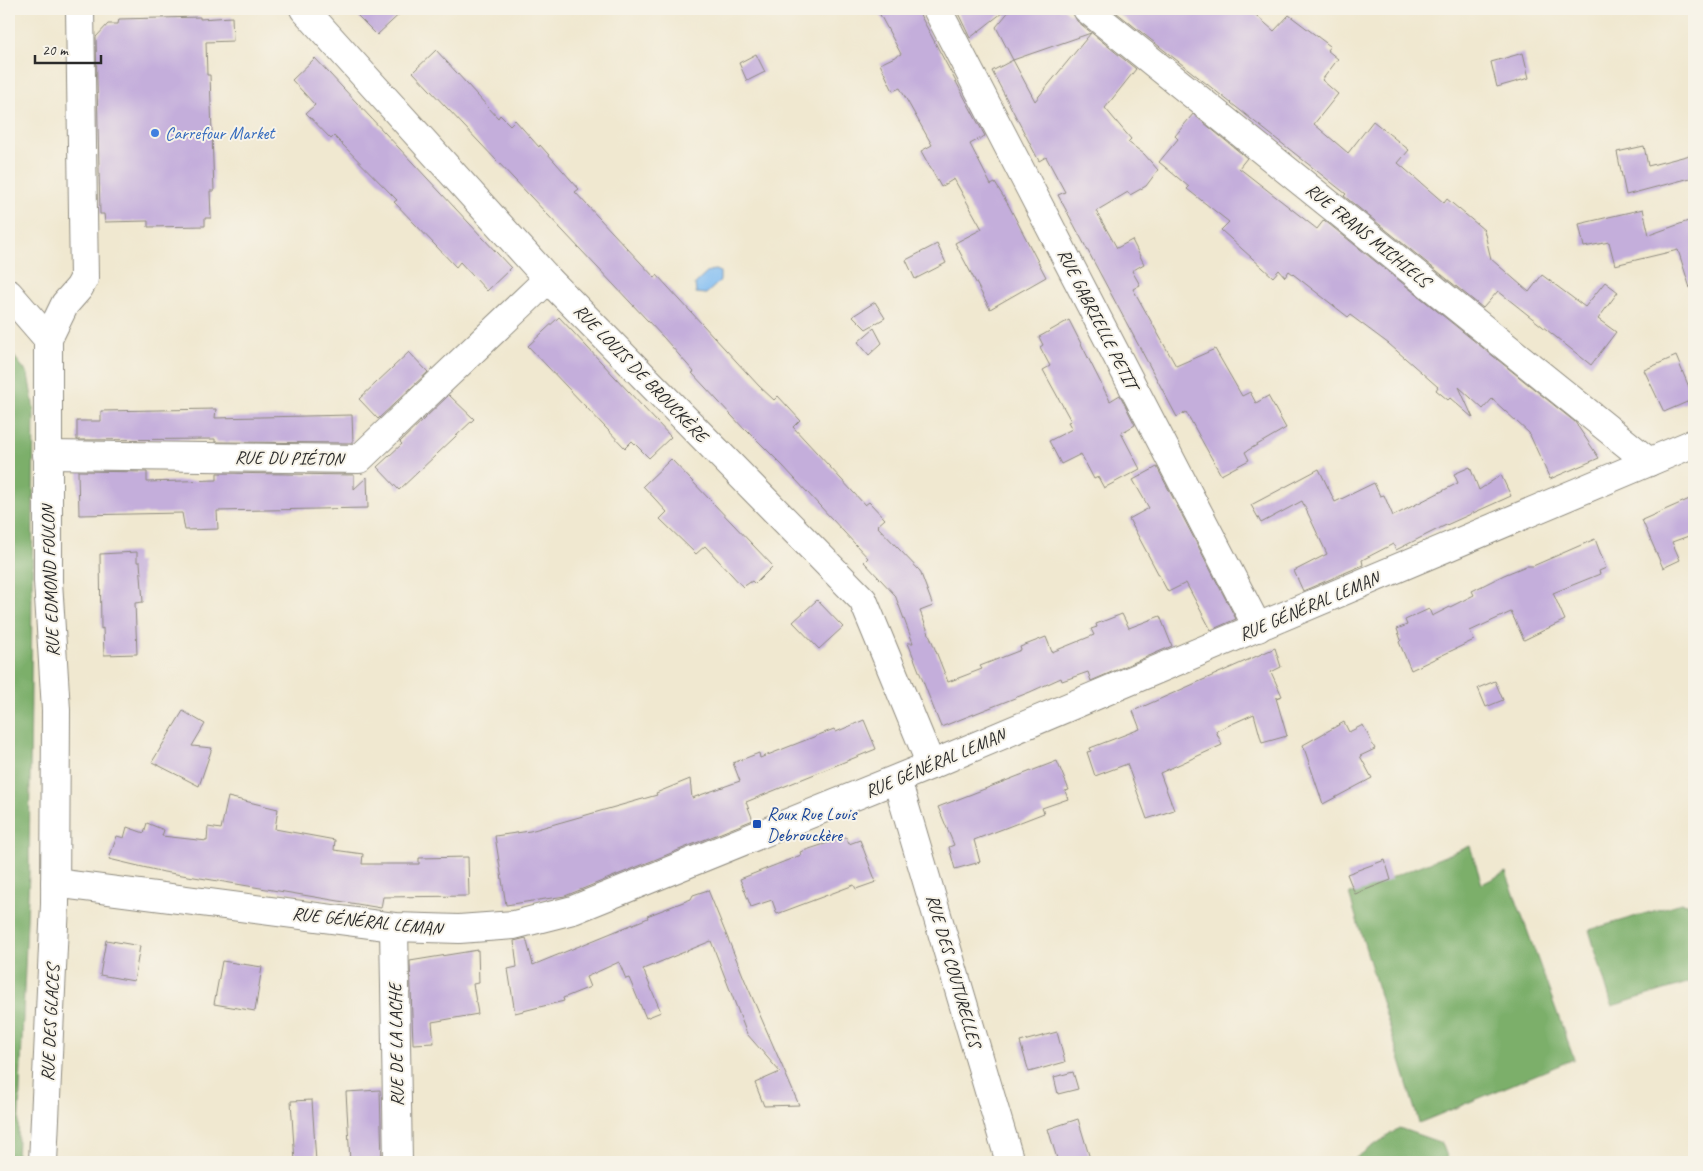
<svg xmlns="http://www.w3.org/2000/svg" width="1703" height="1171" viewBox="0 0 1703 1171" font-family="Caveat,sans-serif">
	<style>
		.forest { fill: #7baf6b; stroke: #536d4b }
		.water { fill: #81bdf3; stroke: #56748f }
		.building { fill: #c4aedb; fill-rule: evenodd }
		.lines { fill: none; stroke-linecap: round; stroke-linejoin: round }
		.minor-casing { stroke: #8e8a7e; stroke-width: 30 }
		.minor { stroke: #fff; stroke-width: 28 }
		.shop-dot { fill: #3f7fe0; stroke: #f7f3e8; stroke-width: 2 }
		.transit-dot { fill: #1a4fb4; stroke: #f7f3e8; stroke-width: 2 }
		.labels { text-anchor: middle; stroke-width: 4; stroke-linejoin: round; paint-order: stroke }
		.shop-label { font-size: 18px; fill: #366cbe; stroke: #f7f3e8; text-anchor: start }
		.street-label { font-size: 18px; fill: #2b2b2b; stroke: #f7f3e8 }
		.transit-label { font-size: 18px; fill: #164399; stroke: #f7f3e8; text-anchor: start }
	</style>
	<rect width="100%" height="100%" fill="#f7f3e8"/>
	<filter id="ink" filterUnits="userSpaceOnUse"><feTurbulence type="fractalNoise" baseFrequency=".02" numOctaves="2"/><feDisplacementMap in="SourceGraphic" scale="10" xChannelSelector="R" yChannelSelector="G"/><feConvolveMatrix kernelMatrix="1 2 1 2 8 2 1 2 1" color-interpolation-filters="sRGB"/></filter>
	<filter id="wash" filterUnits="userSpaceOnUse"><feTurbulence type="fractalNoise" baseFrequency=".0096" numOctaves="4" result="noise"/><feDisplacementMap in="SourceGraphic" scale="20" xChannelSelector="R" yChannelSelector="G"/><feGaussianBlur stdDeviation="1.12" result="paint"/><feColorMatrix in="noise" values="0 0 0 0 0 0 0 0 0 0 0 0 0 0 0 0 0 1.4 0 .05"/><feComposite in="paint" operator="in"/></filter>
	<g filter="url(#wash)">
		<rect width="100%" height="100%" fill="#f0e8d0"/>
		<g class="forest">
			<polygon points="9,350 28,374 34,410 29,872 17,1162 9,1162"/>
			<polygon points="1470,846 1482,884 1506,872 1574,1059 1419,1123 1349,894"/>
			<polygon points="1681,903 1694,905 1694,981 1612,1006 1589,930"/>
			<polygon points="1399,1128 1442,1143 1449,1162 1350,1162"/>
		</g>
		<polygon class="water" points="715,270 720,272 720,281 706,294 696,293 695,284 709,271"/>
		<g id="blocks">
			<g class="building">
				<polygon points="351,9 405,9 377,35"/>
				<polygon points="877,9 917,9 985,136 970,144 991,185 995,183 1009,206 1046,277 990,309 955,243 982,229 954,179 941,187 921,151 932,145 900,88 893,91 880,64 901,54"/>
				<polygon points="956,9 1007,9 970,38"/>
				<path d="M1011,9H1064L1070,14L1072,11L1077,21L1136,69L1105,108L1131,139L1128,142L1144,154L1158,170L1146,186L1130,195L1128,192L1096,211L1117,248L1132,240L1144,264L1132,271L1140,285L1133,289L1176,366L1215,349L1242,396L1250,392L1256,403L1268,396L1286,428L1245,452L1249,460L1221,475L1186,412L1177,417L1058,195L1065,192L1046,157L1039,161L992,71L1013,60L996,27ZM1091,33L1035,101L1013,60Z"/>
				<polygon points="1112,9 1249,9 1274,31 1289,15 1330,46 1327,50 1338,59 1322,80 1338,94 1314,124 1348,153 1373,121 1409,150 1398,163 1444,203 1447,199 1484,230 1491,259 1529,292 1542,275 1585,307 1605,282 1618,292 1598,319 1616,332 1591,365 1498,291 1483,308 1344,196 1346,194"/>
				<polygon points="200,17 200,19 232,17 233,41 206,42 207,75 210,75 214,191 210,191 211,218 205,218 205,226 148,227 148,221 105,222 104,214 100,214 96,37 108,24 118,24 119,19"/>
				<polygon points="436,50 498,118 500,115 510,125 515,120 539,147 540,145 579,189 575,192 612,232 655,278 657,275 759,386 774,400 778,396 800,420 793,427 865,505 869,502 885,519 877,526 920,571 933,606 920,611 948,682 982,669 980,666 1021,650 1020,647 1046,637 1052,652 1094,635 1091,629 1097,627 1096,624 1122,614 1129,628 1160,616 1172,646 1091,681 1088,672 1062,681 1061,678 1030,692 941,727 908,643 913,643 895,595 864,562 868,558 783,466 746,429 745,430 692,373 694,372 664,338 413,72"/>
				<polygon points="1523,53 1529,78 1497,87 1491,62"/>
				<polygon points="756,54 765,72 747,81 739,63"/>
				<polygon points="315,58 511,268 487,291 460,262 456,267 394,202 397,200 334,136 331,139 306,113 315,105 292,80"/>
				<polygon points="1193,114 1247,158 1239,168 1317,229 1324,220 1575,422 1599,458 1550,479 1529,433 1492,399 1483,409 1459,387 1473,418 1450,398 1448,400 1436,390 1438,387 1389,344 1350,315 1348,317 1334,306 1289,271 1285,277 1279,270 1273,277 1221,230 1229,222 1187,189 1189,187 1159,162 1178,139 1175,136"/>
				<polygon points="1644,146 1648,166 1694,154 1694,177 1626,195 1617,152"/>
				<polygon points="1643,209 1649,235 1694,219 1694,287 1690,288 1678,250 1615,265 1609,242 1584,247 1579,224"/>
				<polygon points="937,244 946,263 915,279 906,260"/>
				<polygon points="875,302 885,318 866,329 853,316"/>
				<polygon points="559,317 671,437 649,458 632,441 625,448 528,346"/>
				<polygon points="1069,320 1110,401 1120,395 1135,425 1121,433 1140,469 1104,488 1098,477 1094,479 1081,454 1061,464 1049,441 1072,429 1068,422 1071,421 1043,370 1050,366 1040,347 1043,345 1039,337"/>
				<polygon points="874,328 882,343 869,355 858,342"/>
				<polygon points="409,352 428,372 378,419 359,399"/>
				<polygon points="1676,356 1694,399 1664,412 1644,370"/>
				<polygon points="449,395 474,419 399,490 377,467 402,444 400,442"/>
				<polygon points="216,409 215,418 352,415 353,443 215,442 215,439 77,440 77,421 101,421 101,411"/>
				<polygon points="671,459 773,566 755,584 752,581 743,587 705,546 696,554 660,519 667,512 643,486"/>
				<polygon points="1157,467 1236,619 1211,630 1186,583 1168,592 1129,519 1149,508 1133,480"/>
				<polygon points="1470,467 1479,490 1501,475 1511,496 1442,527 1396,550 1393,544 1362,560 1363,565 1303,591 1294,571 1327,554 1302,501 1261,523 1251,505 1319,469 1335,502 1374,483 1380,496 1384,495 1393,516 1458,483 1454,474"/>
				<polygon points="78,471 147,472 147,482 217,480 217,473 354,475 354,489 367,477 368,508 217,511 218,529 185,530 182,513 79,515"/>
				<polygon points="1694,497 1694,534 1672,542 1680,560 1663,568 1642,520"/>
				<polygon points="1595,539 1606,568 1599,571 1600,574 1553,593 1565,620 1524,640 1511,612 1470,631 1474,640 1411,670 1399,642 1401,640 1397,629 1407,625 1405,620 1429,609 1432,616 1474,595 1472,591 1504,575 1526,566 1533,566"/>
				<polygon points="137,552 137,562 140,562 143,602 135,603 137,654 104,655 103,628 101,629 100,554"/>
				<polygon points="817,600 843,627 819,649 793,622"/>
				<polygon points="1275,648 1281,667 1271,672 1282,696 1276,698 1287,736 1262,743 1254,714 1216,731 1222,745 1160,773 1174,810 1147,819 1127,764 1095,776 1087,752 1091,751 1090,748 1140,729 1133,711"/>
				<polygon points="1495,681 1503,700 1486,707 1478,688"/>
				<polygon points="183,711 205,724 192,746 212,748 199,786 152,762"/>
				<polygon points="864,720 876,749 746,802 753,820 565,896 506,905 495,836 530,831 657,795 656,793 690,779 692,798 740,781 733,763 759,753 760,758 834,729 836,732"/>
				<polygon points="1344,722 1349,732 1363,725 1375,749 1360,756 1372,778 1323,804 1303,745"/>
				<polygon points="1057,761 1069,790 1065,791 1068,799 1042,808 1044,813 974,840 980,862 955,869 949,847 954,845 938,807"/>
				<polygon points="228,797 278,809 275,829 335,840 334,850 363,854 362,864 419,864 419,858 468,857 469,896 383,897 381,908 164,872 109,859 117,836 124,838 127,827 144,833 147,823 164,830 162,836 207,841 208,827 221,829"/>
				<polygon points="846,837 849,844 860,840 876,882 856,889 854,885 777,914 772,900 751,907 740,879 801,855 800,852"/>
				<polygon points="1385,860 1391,880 1355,894 1347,874"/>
				<polygon points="708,890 746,983 799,1105 764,1106 755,1083 780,1072 747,1034 711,941 643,969 661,1012 646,1018 629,978 626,979 619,962 586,977 590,987 563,998 564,1001 515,1013 508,969 517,967 514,941 526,938 533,965 648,918 647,916 691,899 693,895"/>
				<polygon points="106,940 140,946 134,981 100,975"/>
				<polygon points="478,950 479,983 473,984 478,1014 432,1022 434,1043 413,1044 410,961"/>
				<polygon points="222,961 262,967 255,1011 214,1004"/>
				<polygon points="1057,1032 1065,1062 1029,1072 1020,1042"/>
				<polygon points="1073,1072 1078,1089 1058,1094 1054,1077"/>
				<polygon points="380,1090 382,1162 350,1162 346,1092"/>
				<polygon points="312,1100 316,1162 295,1162 291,1101"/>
				<polygon points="1078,1119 1091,1162 1058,1162 1048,1129"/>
			</g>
		</g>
	</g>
	<g filter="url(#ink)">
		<use href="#blocks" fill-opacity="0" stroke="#8e8a7e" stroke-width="1"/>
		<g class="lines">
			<defs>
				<g id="minor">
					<polyline points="304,9 548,279 863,600 931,765"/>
					<polyline points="937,9 1258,628"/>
					<polyline points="1087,9 1649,462"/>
					<polyline points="9,294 48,339 48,581 56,710 55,904 43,1162"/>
					<polyline points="48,339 65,304 79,288 84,279 80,9"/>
					<polyline points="47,455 359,459 548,279"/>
					<polyline points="897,780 1010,1162"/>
					<polyline points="55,883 394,927 459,929 514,925 573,910 931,765 1694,443"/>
					<polyline points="394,927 398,1162"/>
				</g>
			</defs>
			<use href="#minor" class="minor-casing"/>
			<use href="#minor" class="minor"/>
		</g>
	</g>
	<circle class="shop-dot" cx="155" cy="133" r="5"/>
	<rect class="transit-dot" x="752" y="819" width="10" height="10" rx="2.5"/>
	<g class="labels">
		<g class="shop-label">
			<text x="165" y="139">Carrefour Market</text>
		</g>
		<g class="street-label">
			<text transform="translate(1368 235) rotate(39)" y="6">RUE FRANS MICHIELS</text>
			<text transform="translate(1098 319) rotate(63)" y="6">RUE GABRIELLE PETIT</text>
			<text transform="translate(641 373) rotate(46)" y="6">RUE LOUIS DE BROUCKÈRE</text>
			<text transform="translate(289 458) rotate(1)" y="6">RUE DU PIÉTON</text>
			<text transform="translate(50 581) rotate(-92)" y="6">RUE EDMOND FOULON</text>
			<text transform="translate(1309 606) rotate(-23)" y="6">RUE GÉNÉRAL LEMAN</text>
			<text transform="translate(935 763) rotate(-23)" y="6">RUE GÉNÉRAL LEMAN</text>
			<text transform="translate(367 921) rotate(6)" y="6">RUE GÉNÉRAL LEMAN</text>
			<text transform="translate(954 971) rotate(74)" y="6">RUE DES COUTURELLES</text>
			<text transform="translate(50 1023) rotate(-87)" y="6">RUE DES GLACES</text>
			<text transform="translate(396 1045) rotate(-91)" y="6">RUE DE LA LACHE</text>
		</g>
		<g class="transit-label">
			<text x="767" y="820">Roux Rue Louis<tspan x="767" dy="21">Debrouckère</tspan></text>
		</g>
	</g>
	<rect width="1703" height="1171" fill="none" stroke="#f7f3e8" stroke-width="30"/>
	<path d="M35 55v8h66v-8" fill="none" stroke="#2b2b2b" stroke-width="2.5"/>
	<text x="42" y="55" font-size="15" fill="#2b2b2b" stroke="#f7f3e8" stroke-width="4" paint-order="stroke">20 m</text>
</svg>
